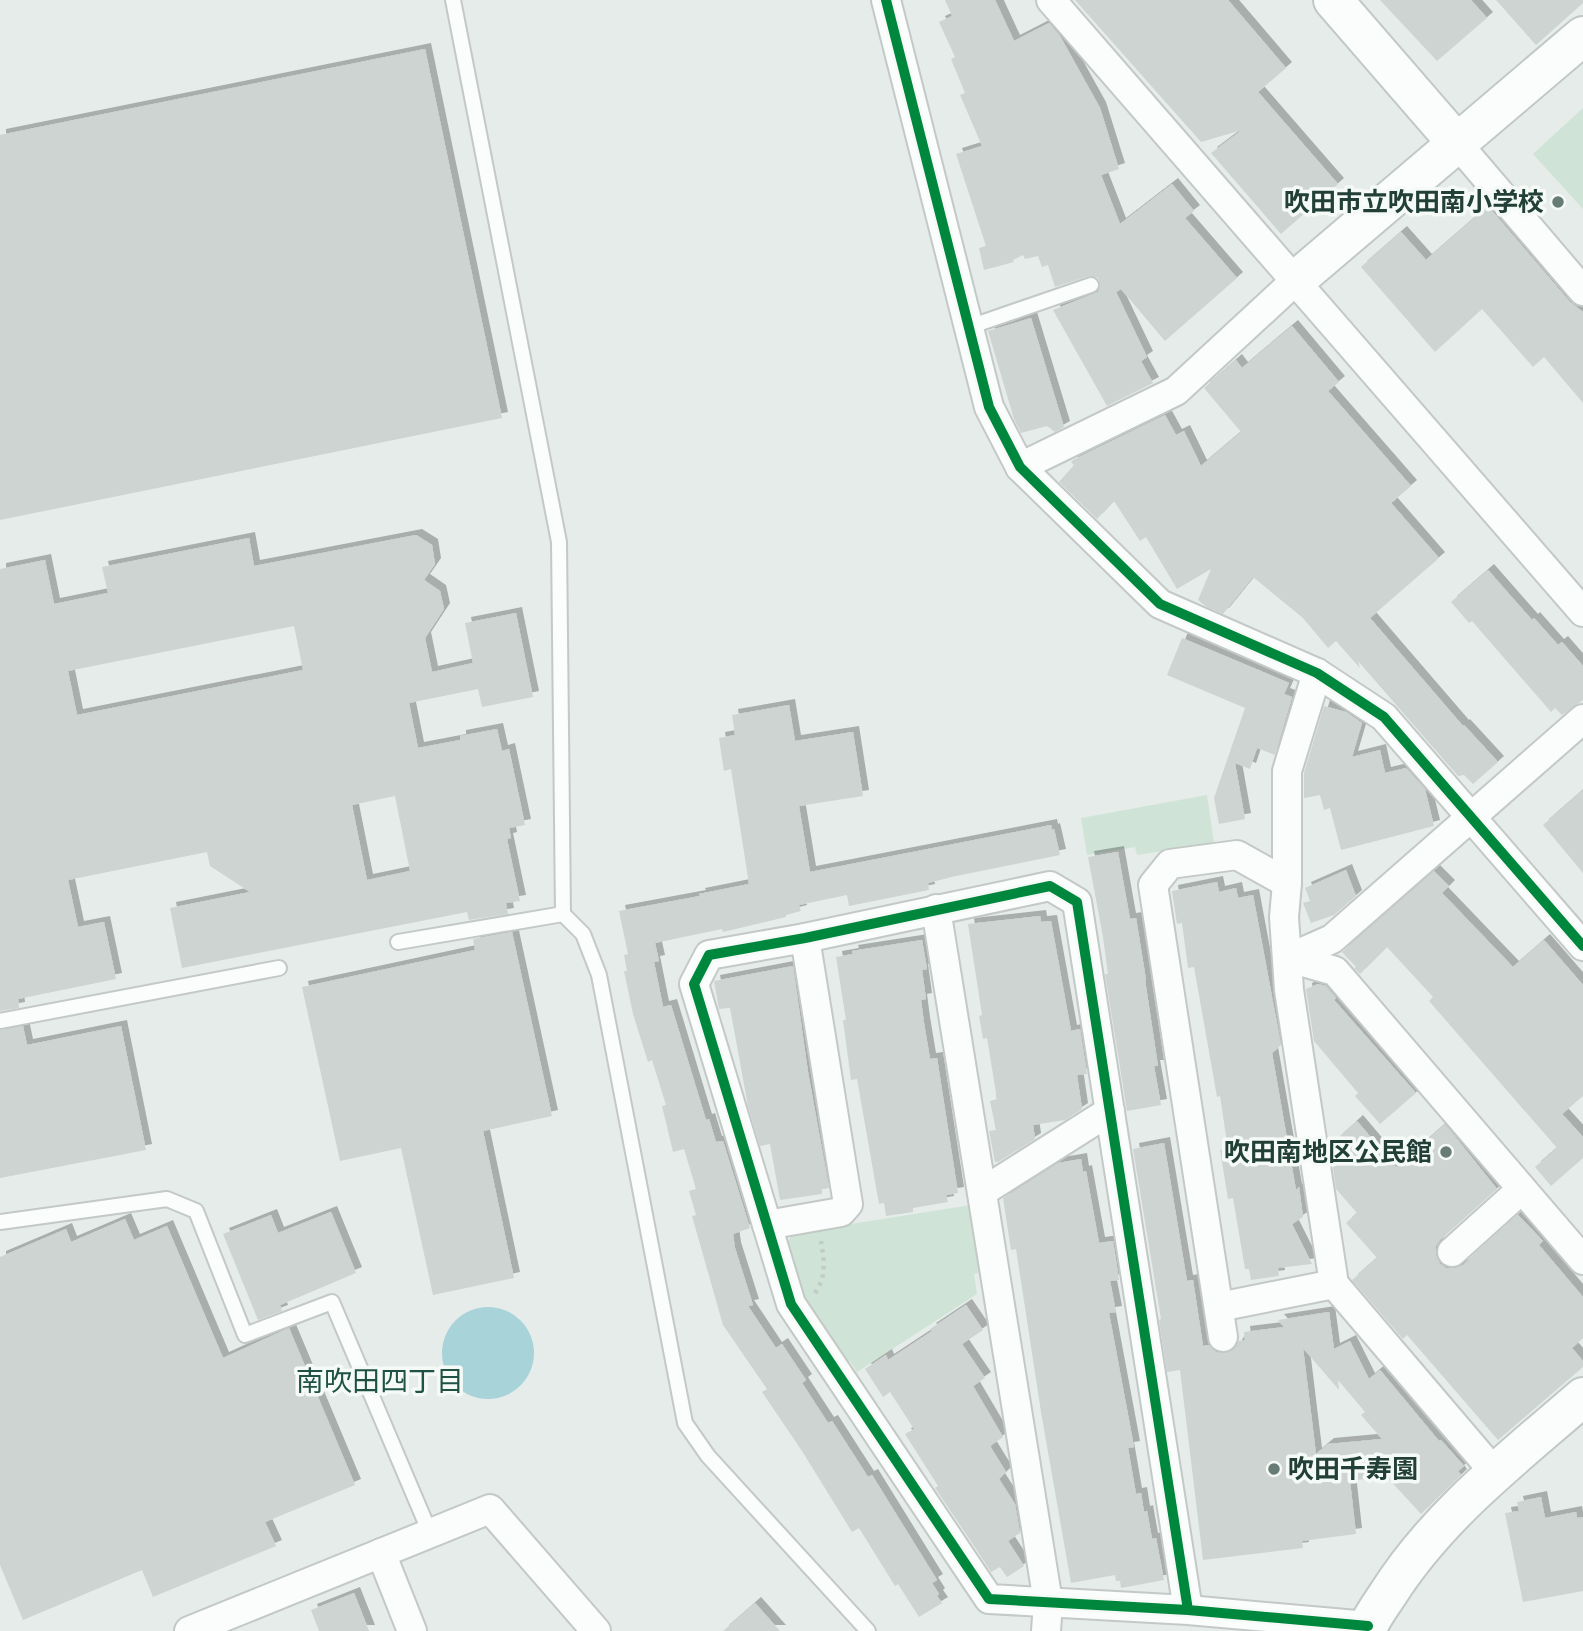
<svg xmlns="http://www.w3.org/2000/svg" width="1583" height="1631" viewBox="0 0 1583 1631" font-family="Cabin,'Noto Sans JP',sans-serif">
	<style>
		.green { fill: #cfe4d6 }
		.water { fill: #a8d3d9 }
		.building { fill: #ced4d2; fill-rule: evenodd; filter: url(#shadow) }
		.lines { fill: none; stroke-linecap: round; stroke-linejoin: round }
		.lane-casing { stroke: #c3c9c6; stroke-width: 18 }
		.street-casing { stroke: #c3c9c6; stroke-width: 32 }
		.secondary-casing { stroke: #c1c9c6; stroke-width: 42 }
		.path { stroke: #c2cbc8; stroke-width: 4.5; stroke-dasharray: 3.5 5; stroke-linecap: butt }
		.lane { stroke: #fbfcfc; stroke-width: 14 }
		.street { stroke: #fbfcfc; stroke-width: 28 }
		.secondary { stroke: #fbfcfc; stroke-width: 38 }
		.cycleway-casing { stroke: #f5faf7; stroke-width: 15 }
		.cycleway { stroke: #00873e; stroke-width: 10 }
		.poi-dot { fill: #677c76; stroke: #f5faf7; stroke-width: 2.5 }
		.labels { text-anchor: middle; stroke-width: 7; stroke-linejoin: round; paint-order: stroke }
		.poi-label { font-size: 26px; font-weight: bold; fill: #234038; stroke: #f5faf7; text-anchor: end }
		.neighbourhood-label { font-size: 28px; fill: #1f5245; stroke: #f5faf7 }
	</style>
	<defs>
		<filter id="shadow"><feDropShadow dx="6" dy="-6" stdDeviation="0" flood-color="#0004"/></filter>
	</defs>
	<rect width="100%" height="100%" fill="#e6ece9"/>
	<g class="green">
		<polygon points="1583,108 1583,209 1533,154"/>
		<polygon points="1207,795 1214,843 1137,855 1135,847 1087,855 1081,818"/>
		<polygon points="971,1205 982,1272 974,1274 977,1294 857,1372 850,1361 845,1365 799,1295 785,1245 794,1233"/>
	</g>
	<circle class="water" cx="488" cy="1353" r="46"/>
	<g class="building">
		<polygon points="945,0 995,0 1014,41 1049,23 1060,36 1100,108 1119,169 1101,175 1120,224 1172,184 1194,211 1185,218 1237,278 1165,341 1121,289 1116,292 1147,357 1141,361 1153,383 1107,406 1053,310 1098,292 1100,286 1098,278 1089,276 1055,287 1048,265 1042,267 1038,256 1025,259 1023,255 1013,260 1014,262 984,270 979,248 986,246 956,154 982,146 960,95 965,93 951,59 955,57 939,22 952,16"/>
		<polygon points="1075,0 1228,0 1286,68 1258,92 1338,184 1281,234 1211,153 1242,130 1201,142"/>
		<polygon points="1380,0 1471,0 1487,18 1437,61"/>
		<polygon points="1496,0 1583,0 1583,3 1536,45"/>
		<polygon points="425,49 502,418 0,520 0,135"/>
		<polygon points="1488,206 1570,302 1583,312 1583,403 1544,357 1533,367 1482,309 1435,352 1361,267 1401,232 1426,260"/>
		<polygon points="1031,318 1064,427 1055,432 1047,426 1021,433 1014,419 988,331"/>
		<polygon points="1292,326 1339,382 1328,391 1411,486 1391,503 1439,558 1370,618 1463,726 1464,725 1498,762 1473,784 1464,775 1458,776 1358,661 1360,668 1336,641 1328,648 1303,618 1253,577 1223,614 1207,607 1198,600 1211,569 1177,589 1146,537 1140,541 1114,501 1097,519 1059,482 1074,465 1071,462 1073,460 1165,415 1176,435 1184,431 1201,466 1241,432 1204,388 1236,360 1242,368"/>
		<path d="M416,535L432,545L435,564L424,580L440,591L444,609L425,638L432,672L473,663L465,623L516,613L533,697L482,707L478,689L409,703L418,748L460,740V736L497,729L502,751L509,749L525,825L509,828L511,838L507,839L520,901L506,903L508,914L469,920L467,912L182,968L170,908L250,892L210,866L207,852L68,880L78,927L104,922L116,979L18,999L19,1008L0,1011V569L45,560L54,604L108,593L102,567L249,538L254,566ZM294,626L303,670L77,715L68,671ZM395,796L410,871L367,880L352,805Z"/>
		<polygon points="1488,570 1532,620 1534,618 1558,645 1562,642 1583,666 1583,700 1562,715 1555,708 1551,712 1472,621 1469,623 1451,602"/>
		<polygon points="1182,638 1289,683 1284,694 1292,697 1275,755 1257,748 1250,769 1235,763 1245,819 1219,824 1214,798 1245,708 1167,675"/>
		<polygon points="789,705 795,741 853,732 863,796 799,806 810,872 1051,825 1052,830 1054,829 1060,855 956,876 928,883 929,890 849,906 847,895 799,905 801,911 786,915 786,917 723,932 722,929 655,943 659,961 654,962 663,1007 671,1005 706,1120 709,1119 716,1142 723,1141 750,1228 733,1234 735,1248 753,1305 748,1306 776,1348 782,1344 806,1380 802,1383 828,1423 832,1421 868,1477 872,1475 937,1580 932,1583 939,1594 937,1596 942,1603 919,1617 898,1584 895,1586 859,1528 852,1532 802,1451 762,1392 767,1389 723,1325 692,1216 696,1215 689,1191 696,1189 684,1149 673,1152 662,1106 666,1105 652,1060 648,1062 633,1014 624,971 627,971 624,955 628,954 619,911 700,896 699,894 749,884 731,769 724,771 719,738 735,735 732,715"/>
		<polygon points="1324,706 1346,712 1362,723 1352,757 1380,750 1385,773 1406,768 1425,789 1434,826 1341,850 1330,808 1324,810 1320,795 1304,798 1304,773"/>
		<polygon points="1583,790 1583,873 1543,825"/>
		<polygon points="1118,852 1130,919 1136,918 1146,980 1145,980 1158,1066 1154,1066 1161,1105 1127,1111 1105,974 1108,974 1103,937 1088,857"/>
		<polygon points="1346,870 1356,896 1334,915 1311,923 1303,903 1310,901 1305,888"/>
		<polygon points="1434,871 1449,886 1442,893 1513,967 1544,940 1583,985 1583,1096 1562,1114 1583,1137 1583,1158 1551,1186 1535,1167 1557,1148 1429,1001 1433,997 1387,947 1360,974 1354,968 1356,967 1342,952"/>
		<polygon points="1217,882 1219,892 1236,888 1238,898 1253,895 1281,1045 1272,1053 1296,1190 1299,1187 1303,1217 1292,1224 1312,1264 1278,1268 1279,1276 1251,1280 1249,1269 1245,1269 1233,1198 1228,1199 1220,1150 1228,1149 1220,1096 1217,1097 1194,967 1188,968 1182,923 1177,924 1172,891"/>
		<polygon points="1040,916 1041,922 1051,921 1071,1031 1080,1029 1087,1074 1077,1075 1082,1109 1065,1120 1033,1125 1035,1139 998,1162 995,1162 989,1131 996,1130 990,1101 997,1099 987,1038 983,1039 979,1016 982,1015 968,924"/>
		<polygon points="512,932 552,1116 483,1131 514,1278 433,1295 401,1148 340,1161 302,987 475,950 473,939"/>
		<polygon points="922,940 927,969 922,970 926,999 921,1000 924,1023 930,1059 937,1058 958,1193 946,1195 948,1202 913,1208 913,1212 886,1216 884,1203 879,1204 857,1079 851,1080 843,1020 846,1020 836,957 853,954 852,951"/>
		<polygon points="793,966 808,1072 829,1188 822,1189 822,1194 780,1200 770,1144 760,1146 748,1106 730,1008 719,1009 714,981"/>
		<polygon points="1318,984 1326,986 1336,998 1334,1000 1416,1093 1380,1124 1355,1096 1358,1093 1314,1041 1306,989"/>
		<polygon points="23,1026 27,1045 121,1026 146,1150 0,1178 0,1030"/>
		<polygon points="1357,1121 1396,1167 1445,1124 1497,1189 1440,1240 1436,1246 1436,1255 1440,1264 1446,1268 1455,1268 1463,1265 1518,1215 1543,1241 1539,1245 1583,1297 1583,1338 1572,1348 1583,1361 1583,1367 1498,1440 1407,1335 1403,1339 1352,1280 1377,1258 1346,1223 1357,1213 1336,1189 1332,1159 1342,1150 1335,1141"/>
		<path d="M1164,1143L1187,1281L1193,1280L1203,1346L1209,1345L1216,1352L1226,1353L1234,1349L1239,1341L1245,1340L1244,1332L1284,1327L1278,1320L1329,1312L1334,1349L1350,1341L1369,1379L1380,1370L1439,1441L1441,1440L1464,1466L1458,1471L1461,1475L1421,1514L1386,1476L1350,1481L1356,1534L1302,1541L1303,1548L1203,1560L1180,1370L1167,1372L1159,1320L1161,1319L1133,1149ZM1303,1348L1339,1390L1338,1380L1365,1412L1361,1415L1382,1439L1328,1444L1316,1454Z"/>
		<polygon points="1081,1159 1083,1172 1086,1171 1099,1243 1113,1241 1119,1280 1110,1281 1116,1312 1109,1313 1134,1447 1128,1448 1136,1494 1141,1493 1144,1512 1147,1511 1152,1539 1156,1538 1164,1580 1121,1588 1120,1581 1116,1581 1115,1575 1071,1583 1041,1412 1016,1249 1011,1250 1003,1198 1058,1163"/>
		<polygon points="331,1212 356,1273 280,1305 282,1311 258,1320 223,1234 271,1215 278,1233"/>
		<polygon points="125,1219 134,1240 167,1226 223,1358 289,1328 355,1485 265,1522 276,1546 153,1597 142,1570 23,1620 0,1565 0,1257 66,1229 71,1242"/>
		<polygon points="966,1305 983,1330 962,1344 985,1378 973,1386 1003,1437 990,1446 1006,1472 999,1479 1015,1504 1020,1533 1008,1541 1024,1566 1007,1577 1000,1567 991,1572 976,1549 935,1488 938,1486 905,1434 914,1429 890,1392 883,1397 865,1369 886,1355 888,1360 932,1331 930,1329"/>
		<polygon points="1541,1497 1545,1518 1576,1512 1577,1518 1583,1517 1583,1591 1523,1602 1505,1513 1519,1511 1517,1502"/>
		<polygon points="354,1593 369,1631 319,1631 311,1610"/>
		<polygon points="755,1603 780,1631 723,1631"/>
	</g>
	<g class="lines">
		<defs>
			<g id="lane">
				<polyline points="453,0 559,542 563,914 583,934 599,975 685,1423 708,1456 868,1631"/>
				<polyline points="969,327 1091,285"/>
				<polyline points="398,942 563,914"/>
				<polyline points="0,1021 279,968"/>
				<polyline points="0,1222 167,1199 196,1211 245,1335 332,1302 430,1533"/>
			</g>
			<g id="street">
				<polyline points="886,0 989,407 1020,467 1160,604 1317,673 1384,717 1583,946"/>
				<polyline points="1051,0 1583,612"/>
				<polyline points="1456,142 1583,291"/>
				<polyline points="1020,467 1176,391 1295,281"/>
				<polyline points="1317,673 1287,771 1287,883 1284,917 1289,990 1334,1284 1495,1473"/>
				<polyline points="936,909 1048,1602 1046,1631"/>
				<polyline points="1289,958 1335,971 1583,1260"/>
				<polyline points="1289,958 1332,939 1583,719"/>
				<polyline points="982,1192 1110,1111"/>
				<polyline points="767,1225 841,1212 848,1204 805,938"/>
				<polyline points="1452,1252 1522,1189"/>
				<polyline points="1219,1307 1334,1284"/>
				<polyline points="1223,1337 1153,885 1170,864 1237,855 1287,883"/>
				<polyline points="381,1553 412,1631"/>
				<polyline points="1188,1610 1077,902 1050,886 805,938 709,955 694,984 791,1304 989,1599 1188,1610 1368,1626"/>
				<polyline points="189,1631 490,1509 596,1631"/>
			</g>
			<g id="secondary">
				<polyline points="1333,0 1456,142"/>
				<polyline points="1295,281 1583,36"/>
				<path d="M1366,1631C1371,1618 1380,1606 1388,1594C1438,1515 1513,1458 1583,1397"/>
			</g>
		</defs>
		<use href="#lane" class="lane-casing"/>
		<use href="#street" class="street-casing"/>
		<use href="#secondary" class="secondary-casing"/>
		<path class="path" d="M815,1293C827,1276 824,1261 821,1241"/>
		<use href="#lane" class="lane"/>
		<use href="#street" class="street"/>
		<use href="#secondary" class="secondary"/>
		<defs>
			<g id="cycleway">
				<polyline points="886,0 989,407 1020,467 1160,604 1317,673 1384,717 1583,946"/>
				<polyline points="1188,1610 1077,902 1050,886 805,938 709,955 694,984 791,1304 989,1599 1188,1610 1368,1626"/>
			</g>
		</defs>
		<use href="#cycleway" class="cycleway-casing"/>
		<use href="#cycleway" class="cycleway"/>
	</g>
	<g class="poi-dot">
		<circle cx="1558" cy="202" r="7"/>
		<circle cx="1446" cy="1152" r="7"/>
		<circle cx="1274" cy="1469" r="7"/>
	</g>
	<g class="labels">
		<g class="poi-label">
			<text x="1544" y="211">吹田市立吹田南小学校</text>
			<text x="1432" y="1161">吹田南地区公民館</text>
			<text x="1288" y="1478" text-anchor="start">吹田千寿園</text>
		</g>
		<g class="neighbourhood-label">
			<text x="380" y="1391">南吹田四丁目</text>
		</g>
	</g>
</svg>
